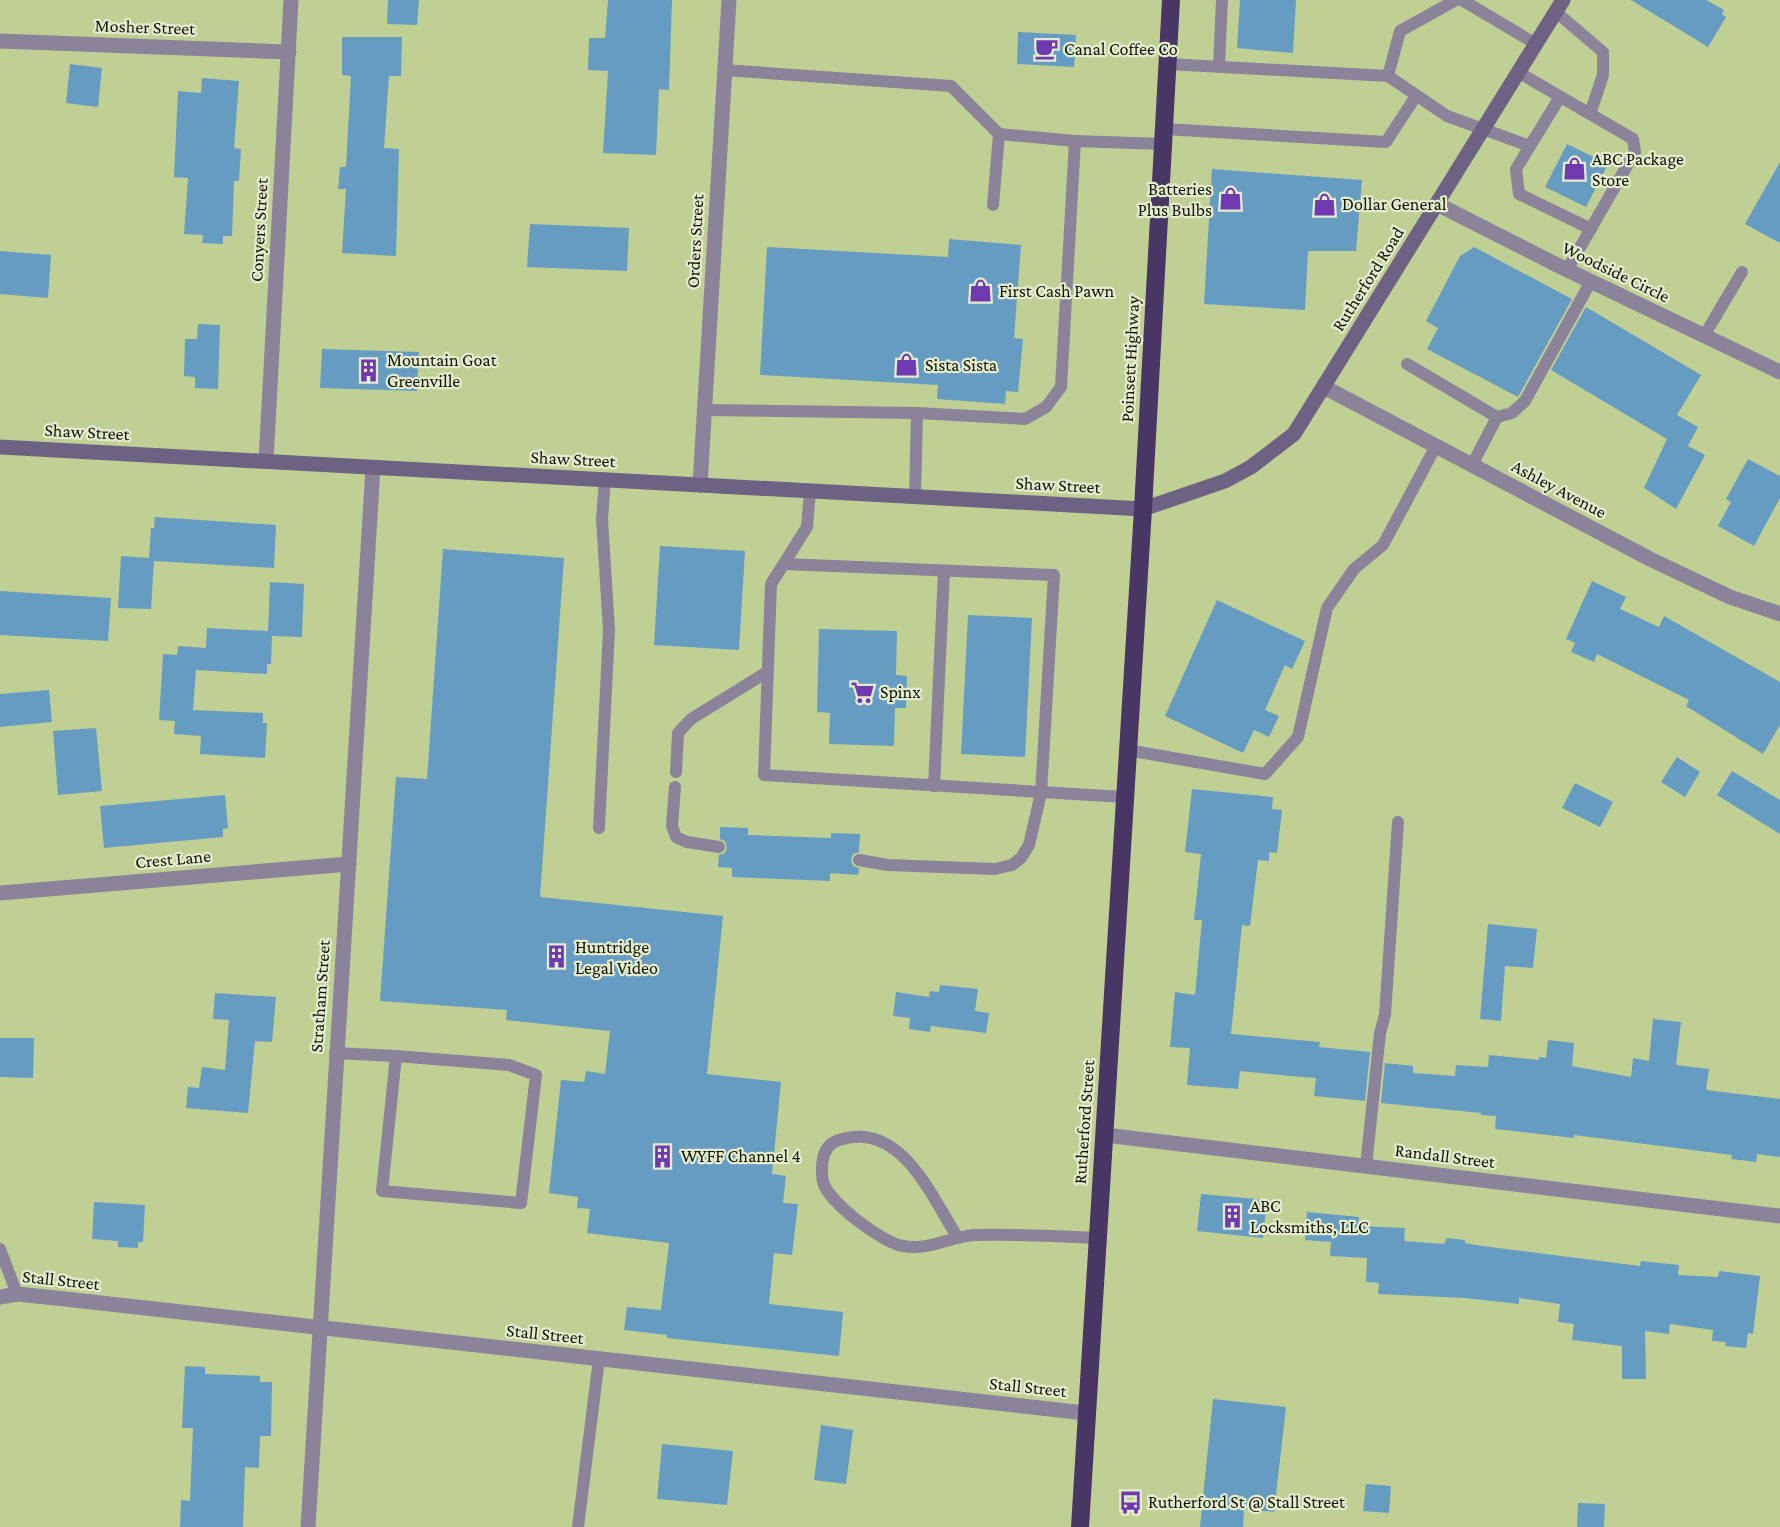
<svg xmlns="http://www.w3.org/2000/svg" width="1780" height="1527" viewBox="0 0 1780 1527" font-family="'Crimson Pro',serif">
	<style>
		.building { fill: #669cc2 }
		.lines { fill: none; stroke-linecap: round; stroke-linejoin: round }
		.lane { stroke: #8b839a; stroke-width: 12 }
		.street { stroke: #8b839a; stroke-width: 15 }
		.secondary { stroke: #6e6284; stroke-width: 15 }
		.highway { stroke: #483664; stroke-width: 18 }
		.labels { text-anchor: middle; stroke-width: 4.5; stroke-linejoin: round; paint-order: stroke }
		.street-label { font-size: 18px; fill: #111602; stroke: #e4eccf }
		.poi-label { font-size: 18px; fill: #111602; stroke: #e4eccf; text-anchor: start }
	</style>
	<rect width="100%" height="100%" fill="#c0d095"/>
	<g class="building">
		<polygon points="388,0 419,0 417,25 387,24"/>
		<polygon points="608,0 672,0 669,90 659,89 656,155 603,153 608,71 588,70 589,38 605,38"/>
		<polygon points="1240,0 1296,0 1293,53 1237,48"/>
		<polygon points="1631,0 1706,0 1724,10 1722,14 1726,17 1708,47"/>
		<polygon points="1018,32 1076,35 1074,67 1017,64"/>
		<polygon points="342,37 402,37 401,76 389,76 384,148 399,149 396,256 342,253 346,189 338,189 340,167 346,167 351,76 342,75"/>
		<polygon points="70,64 102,68 98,107 66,103"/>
		<polygon points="202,78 239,81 234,148 241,149 239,181 234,181 232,236 223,236 223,244 202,243 203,235 184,234 188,178 174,177 178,91 201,93"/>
		<polygon points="1567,144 1608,164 1586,207 1545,187"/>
		<polygon points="1780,162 1780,243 1745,224"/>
		<polygon points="1212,169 1362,180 1356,251 1308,251 1305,310 1204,304"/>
		<polygon points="530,224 629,228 627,271 527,267"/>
		<polygon points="949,239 1021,245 1014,338 1023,339 1018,392 1006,391 1005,404 937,399 938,385 760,375 767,247 948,257"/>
		<polygon points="1474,247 1572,299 1518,397 1427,349 1438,328 1426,321 1460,256"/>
		<polygon points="0,251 51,255 48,298 0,294"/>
		<polygon points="1586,307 1701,375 1677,415 1698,427 1688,446 1705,455 1676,509 1644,488 1667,439 1551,370"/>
		<polygon points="198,324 220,325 218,389 195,388 195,377 184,376 185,339 197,339"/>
		<polygon points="322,349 419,352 417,391 320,388"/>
		<polygon points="1748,459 1780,476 1780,498 1754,546 1718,526 1731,502 1726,499"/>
		<polygon points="155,517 276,525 274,568 154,561 151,609 118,608 121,556 149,558 151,528 154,528"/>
		<polygon points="660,546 745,551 739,650 654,645"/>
		<polygon points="443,549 564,558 540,897 723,916 707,1074 781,1082 772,1174 786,1176 783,1203 798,1204 792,1255 774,1253 769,1304 843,1312 839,1356 667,1338 667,1335 624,1330 627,1307 661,1310 669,1243 587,1233 590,1209 577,1208 578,1197 549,1193 561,1080 584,1082 586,1071 605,1074 610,1031 506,1020 507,1010 380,1001 396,777 427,779"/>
		<polygon points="1592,581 1626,597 1620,609 1659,627 1664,616 1780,682 1780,725 1763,754 1686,706 1689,700 1597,654 1594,662 1571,652 1575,643 1566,639"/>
		<polygon points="270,582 304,584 302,637 272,636 271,664 267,664 267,674 196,670 193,710 263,713 263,723 267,723 265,758 200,754 201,736 174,734 175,721 159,720 163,654 177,655 178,646 206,648 207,628 268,631"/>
		<polygon points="0,591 111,598 108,641 0,635"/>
		<polygon points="1217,600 1305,641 1292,669 1285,665 1265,710 1279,716 1269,737 1254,730 1243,753 1165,716"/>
		<polygon points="968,615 1032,618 1025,757 961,754"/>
		<polygon points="819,629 897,631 896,675 907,676 906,708 895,708 894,746 829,744 830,713 817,712"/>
		<polygon points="49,690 52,722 0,727 0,694"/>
		<polygon points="96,728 102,791 58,795 53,731"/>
		<polygon points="1677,757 1700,772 1685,797 1661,782"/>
		<polygon points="1732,771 1780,800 1780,834 1717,795"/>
		<polygon points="1575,783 1613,802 1600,827 1562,808"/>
		<polygon points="1192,789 1273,797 1272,809 1282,810 1277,853 1269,852 1269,861 1258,860 1250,926 1242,925 1231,1034 1320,1042 1319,1047 1370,1052 1365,1101 1314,1096 1316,1078 1290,1076 1240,1071 1238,1089 1187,1085 1190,1048 1170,1047 1175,992 1195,995 1202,920 1194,920 1201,854 1185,852"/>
		<polygon points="225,795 228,828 223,829 223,837 104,848 100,806"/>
		<polygon points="720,827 748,828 748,835 831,838 831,833 860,834 859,852 853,854 851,859 853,866 859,868 858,875 830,873 830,881 732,877 732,868 718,867 719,855 725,853 727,848 725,841 720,839"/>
		<polygon points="1488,924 1537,929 1533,968 1505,966 1501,1021 1480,1019"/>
		<polygon points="940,985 978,989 975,1011 989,1013 986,1033 931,1026 930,1032 909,1029 910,1018 893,1016 896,992 929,997 930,991 939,992"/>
		<polygon points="215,993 276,997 272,1042 255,1041 248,1113 186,1108 188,1087 199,1088 202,1067 225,1070 229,1020 213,1019"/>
		<polygon points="1653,1019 1681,1022 1676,1065 1709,1069 1706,1090 1780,1099 1780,1157 1757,1154 1756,1162 1731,1159 1732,1155 1574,1135 1574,1138 1495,1129 1496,1116 1481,1115 1481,1113 1381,1103 1385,1063 1413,1066 1413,1073 1455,1076 1456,1065 1488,1067 1489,1055 1539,1060 1539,1057 1546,1058 1548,1040 1574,1043 1572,1066 1631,1077 1633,1058 1649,1061"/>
		<polygon points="0,1038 34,1038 33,1078 0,1077"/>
		<polygon points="1201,1194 1267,1200 1263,1238 1197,1231"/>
		<polygon points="94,1202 145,1205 143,1242 138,1242 138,1248 118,1247 118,1241 92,1239"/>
		<polygon points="1307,1212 1359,1217 1358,1226 1405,1228 1404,1241 1444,1244 1447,1238 1465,1240 1465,1243 1482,1246 1640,1266 1641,1261 1679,1265 1678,1275 1718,1277 1719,1271 1760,1276 1753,1334 1748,1333 1746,1348 1725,1346 1726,1342 1712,1341 1713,1330 1670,1324 1669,1334 1645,1331 1646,1379 1622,1379 1622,1346 1572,1340 1574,1324 1558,1322 1560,1304 1519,1298 1519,1304 1465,1298 1378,1294 1379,1283 1366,1282 1367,1258 1330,1256 1331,1242 1305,1240"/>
		<polygon points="185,1366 205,1367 205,1374 260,1376 260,1382 272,1382 271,1436 260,1436 259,1468 245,1467 243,1527 180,1527 181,1500 190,1501 193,1428 182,1428"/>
		<polygon points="1213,1399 1286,1407 1274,1512 1244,1509 1243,1527 1200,1527"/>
		<polygon points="821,1425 853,1430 846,1484 814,1480"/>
		<polygon points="662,1444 733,1451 727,1505 657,1499"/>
		<polygon points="1366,1484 1391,1486 1389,1513 1363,1511"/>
		<polygon points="1578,1503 1605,1504 1604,1527 1577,1527"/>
	</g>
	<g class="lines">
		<g class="lane">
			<polyline points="1462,0 1536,44"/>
			<polyline points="1556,12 1603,52 1603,75 1590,114"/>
			<polyline points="1168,64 1388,76 1447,116 1530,146 1516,169 1519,194 1591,229"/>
			<polyline points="1219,66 1222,0"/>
			<polyline points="724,70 951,86 999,134 1075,141"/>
			<polyline points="1518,72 1633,139 1635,152 1567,270"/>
			<polyline points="1388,76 1400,31 1456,0"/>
			<polyline points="1164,129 1386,142 1416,96"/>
			<polyline points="1530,146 1560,97"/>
			<polyline points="993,205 999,134"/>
			<polyline points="1704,336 1742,272"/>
			<polyline points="1407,364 1497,417 1472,465"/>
			<polyline points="704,410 917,413 1025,419 1046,407 1061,387 1075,141 1163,144"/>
			<polyline points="1497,417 1512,413 1525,401 1591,281"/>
			<polyline points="810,491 807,527 771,584 764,775 1124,797"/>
			<polyline points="915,497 917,413"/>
			<polyline points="784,564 1054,575 1041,793 1029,845 1021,858 1012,865 995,869 888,865 859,860"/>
			<polyline points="1127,750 1265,774 1298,737 1327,608 1354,569 1383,545 1436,446"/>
			<polyline points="676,772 678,733 691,719 767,672"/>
			<polyline points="934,786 944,571"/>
			<polyline points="675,787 672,826 676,837 687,842 719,847"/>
			<polyline points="599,828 609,630 602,519 605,480"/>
			<polyline points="335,1053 396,1056 382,1191 521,1203 536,1075 509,1065 396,1056"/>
			<polyline points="1366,1166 1380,1033 1385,1015 1398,822"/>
			<path d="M958,1238C931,1196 901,1120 839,1140C826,1144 822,1156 822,1169C822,1173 822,1178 823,1182C829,1203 883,1243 903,1246C929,1251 949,1237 974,1235C1015,1234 1056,1236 1097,1238"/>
			<polyline points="0,1249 17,1294"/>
			<polyline points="578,1527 599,1359"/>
		</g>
		<g class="street">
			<polyline points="0,41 289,52"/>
			<polyline points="1437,204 1561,267 1780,372"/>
			<polyline points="1324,387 1650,559 1730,597 1780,614"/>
			<polyline points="266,461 291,0"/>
			<polyline points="700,485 729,0"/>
			<polyline points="0,893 349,864"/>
			<polyline points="1105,1135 1780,1216"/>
			<polyline points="0,1297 17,1294 65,1299 1085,1413"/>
			<polyline points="308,1527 373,468"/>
		</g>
		<polyline class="secondary" points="0,447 1143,509 1225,481 1251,467 1294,434 1563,0"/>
		<polyline class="highway" points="1080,1527 1143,509 1171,0"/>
	</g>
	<defs>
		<symbol id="cafe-bare" viewBox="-9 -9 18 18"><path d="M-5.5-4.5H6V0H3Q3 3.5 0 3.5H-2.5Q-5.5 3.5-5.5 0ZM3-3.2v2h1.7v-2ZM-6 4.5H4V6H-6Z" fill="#6f39b0" stroke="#e4eccf" stroke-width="2.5" paint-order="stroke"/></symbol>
		<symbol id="shop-bare" viewBox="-9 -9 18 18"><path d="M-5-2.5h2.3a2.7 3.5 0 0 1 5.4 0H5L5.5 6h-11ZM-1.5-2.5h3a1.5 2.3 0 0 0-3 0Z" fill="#6f39b0" stroke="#e4eccf" stroke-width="2.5" paint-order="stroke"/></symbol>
		<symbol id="building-bare" viewBox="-9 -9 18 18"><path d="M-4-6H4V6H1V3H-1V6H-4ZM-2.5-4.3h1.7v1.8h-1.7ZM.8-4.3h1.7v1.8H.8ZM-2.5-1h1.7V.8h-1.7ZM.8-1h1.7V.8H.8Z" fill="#6f39b0" stroke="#e4eccf" stroke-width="2.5" paint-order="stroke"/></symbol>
		<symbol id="supermarket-bare" viewBox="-9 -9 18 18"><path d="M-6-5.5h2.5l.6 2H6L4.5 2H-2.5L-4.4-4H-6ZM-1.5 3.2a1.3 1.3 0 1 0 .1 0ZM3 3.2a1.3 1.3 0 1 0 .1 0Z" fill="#6f39b0" stroke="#e4eccf" stroke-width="2.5" paint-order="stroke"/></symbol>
		<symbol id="bus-bare" viewBox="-9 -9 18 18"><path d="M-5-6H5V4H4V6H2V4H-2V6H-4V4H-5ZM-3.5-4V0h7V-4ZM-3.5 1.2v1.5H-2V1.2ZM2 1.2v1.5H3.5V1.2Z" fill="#6f39b0" stroke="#e4eccf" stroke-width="2.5" paint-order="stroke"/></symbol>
	</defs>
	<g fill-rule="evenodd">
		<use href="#cafe-bare" x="1030" y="32" width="33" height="33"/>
		<use href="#shop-bare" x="1558" y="152" width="33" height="33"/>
		<use href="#shop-bare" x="1214" y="182" width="33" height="33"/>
		<use href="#shop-bare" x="1308" y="188" width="33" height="33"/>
		<use href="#shop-bare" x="964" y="274" width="33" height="33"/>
		<use href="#shop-bare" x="890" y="348" width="33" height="33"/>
		<use href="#building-bare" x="352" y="354" width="33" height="33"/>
		<use href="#supermarket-bare" x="846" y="676" width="33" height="33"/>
		<use href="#building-bare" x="540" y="940" width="33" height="33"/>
		<use href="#building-bare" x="646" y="1140" width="33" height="33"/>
		<use href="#building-bare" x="1216" y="1200" width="33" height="33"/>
		<use href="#bus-bare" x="1114" y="1486" width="33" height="33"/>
	</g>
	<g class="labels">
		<g class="street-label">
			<text transform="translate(145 27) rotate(2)" y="6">Mosher Street</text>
			<text transform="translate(259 230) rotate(-87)" y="6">Conyers Street</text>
			<text transform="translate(695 241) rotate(-87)" y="6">Orders Street</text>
			<text transform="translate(1616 272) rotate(26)" y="6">Woodside Circle</text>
			<text transform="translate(1368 279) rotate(-58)" y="6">Rutherford Road</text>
			<text transform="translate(1130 359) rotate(-87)" y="6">Poinsett Highway</text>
			<text transform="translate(87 432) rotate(3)" y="6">Shaw Street</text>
			<text transform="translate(573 459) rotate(3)" y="6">Shaw Street</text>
			<text transform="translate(1058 485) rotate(3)" y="6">Shaw Street</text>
			<text transform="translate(1559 489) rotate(28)" y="6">Ashley Avenue</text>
			<text transform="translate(173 859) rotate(-5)" y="6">Crest Lane</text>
			<text transform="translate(320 996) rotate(-86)" y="6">Stratham Street</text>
			<text transform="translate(1084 1122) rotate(-86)" y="6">Rutherford Street</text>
			<text transform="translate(1445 1156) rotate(7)" y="6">Randall Street</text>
			<text transform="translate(61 1280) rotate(6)" y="6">Stall Street</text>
			<text transform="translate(545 1334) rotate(6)" y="6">Stall Street</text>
			<text transform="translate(1028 1387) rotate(6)" y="6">Stall Street</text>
		</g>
		<g class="poi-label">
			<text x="1064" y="55">Canal Coffee Co</text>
			<text x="1592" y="165">ABC Package<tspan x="1592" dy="21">Store</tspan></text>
			<text x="1212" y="195" text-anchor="end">Batteries<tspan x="1212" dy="21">Plus Bulbs</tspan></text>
			<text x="1342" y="210">Dollar General</text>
			<text x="999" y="297">First Cash Pawn</text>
			<text x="387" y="366">Mountain Goat<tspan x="387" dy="21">Greenville</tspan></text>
			<text x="925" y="371">Sista Sista</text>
			<text x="880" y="698">Spinx</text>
			<text x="575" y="953">Huntridge<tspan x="575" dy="21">Legal Video</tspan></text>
			<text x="681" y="1162">WYFF Channel 4</text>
			<text x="1250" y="1212">ABC<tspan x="1250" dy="21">Locksmiths, LLC</tspan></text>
			<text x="1148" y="1508">Rutherford St @ Stall Street</text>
		</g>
	</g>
</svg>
